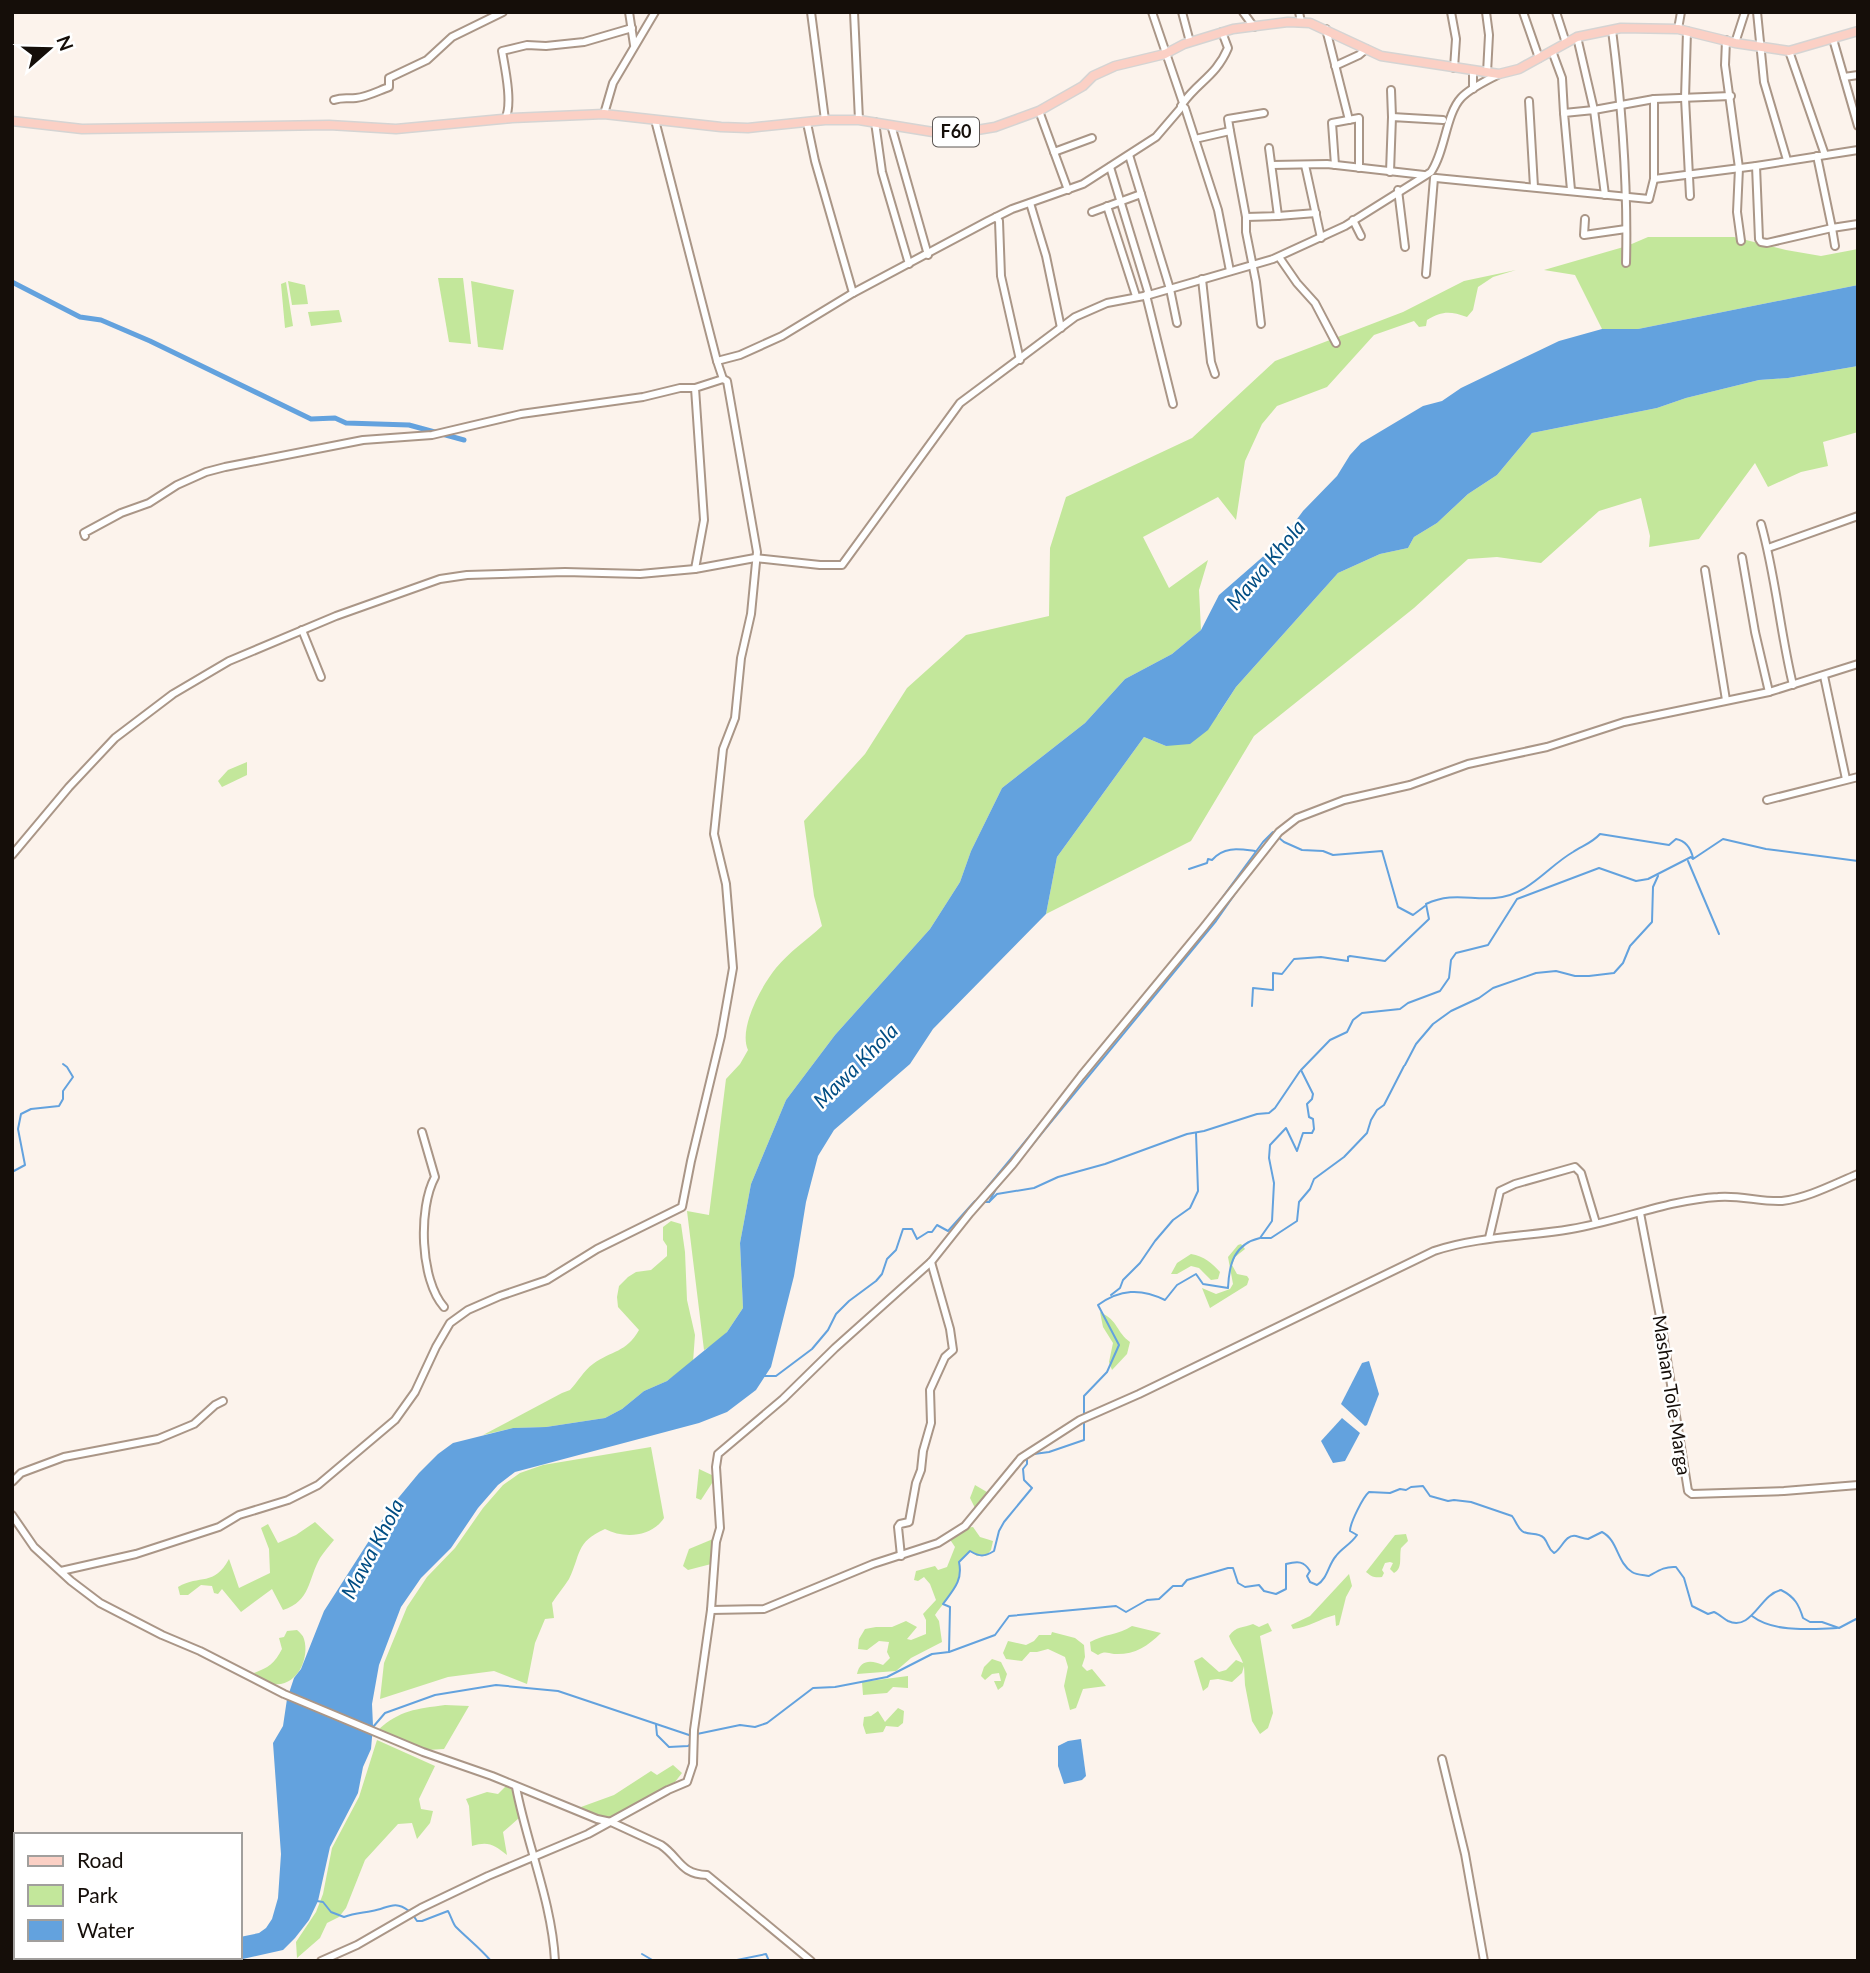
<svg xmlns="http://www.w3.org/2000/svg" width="1870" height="1973" viewBox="0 0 1870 1973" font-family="Lato,sans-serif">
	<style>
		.green { fill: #c3e79b }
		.water { fill: #63a2de }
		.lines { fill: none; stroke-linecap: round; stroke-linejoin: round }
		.stream { stroke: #63a2de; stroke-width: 2 }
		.canal { stroke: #63a2de; stroke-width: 5 }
		.minor-casing { stroke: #aa9687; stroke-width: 10 }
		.major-casing { stroke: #d5d4d3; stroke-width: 11 }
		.minor { stroke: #fff; stroke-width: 6 }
		.major { stroke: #fbd0c5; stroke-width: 8 }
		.labels { text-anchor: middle; stroke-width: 5; stroke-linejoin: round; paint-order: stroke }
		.shield { fill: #fff; stroke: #5b5653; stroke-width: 2 }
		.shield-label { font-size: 18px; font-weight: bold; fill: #150e09 }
		.street-label { font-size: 19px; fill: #150e09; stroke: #fff }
		.water-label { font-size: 21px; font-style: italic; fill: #004d83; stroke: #fff }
	</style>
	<rect width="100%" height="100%" fill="#fcf3ec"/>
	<g class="green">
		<polygon points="1648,237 1734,237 1786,250 1821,256 1858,249 1858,285 1638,329 1602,329 1575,275 1544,270 1627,246"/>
		<path d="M1516,270L1493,277L1478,287L1473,310L1467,317C1450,311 1442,311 1427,320L1426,326L1419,327L1414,321L1374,335L1327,387L1277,406L1262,424L1245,461L1236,520L1218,497L1143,537L1169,588L1208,560L1199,590L1201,630L1172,654L1125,679L1085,723L1002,788L971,851L960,882L930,929L835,1035L786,1100L751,1184L740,1243L743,1308L727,1332L716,1343L704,1350L687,1211L709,1215L726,1079L740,1064L748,1050C738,1028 762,985 776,968C789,952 807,940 822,926L814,896L804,821L865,754L907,688L966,635L1049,616L1050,548L1066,497L1192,438L1275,361L1403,312L1464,281Z"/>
		<polygon points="438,278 463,278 471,344 449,342"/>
		<polygon points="288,281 305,285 308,304 292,305"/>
		<polygon points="471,281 514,290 503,350 478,347"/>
		<polygon points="286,282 293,326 285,328 281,284"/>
		<polygon points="339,310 342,322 311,326 308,312"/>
		<polygon points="1858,366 1858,432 1823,442 1828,466 1801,472 1768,487 1755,463 1699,539 1649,547 1650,536 1641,498 1599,511 1541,563 1497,557 1468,559 1414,608 1254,736 1191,841 1046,914 1057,857 1144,737 1166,746 1218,715 1236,687 1338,573 1380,554 1408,548 1414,537 1437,523 1468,494 1497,475 1532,433 1657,408 1686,398 1759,380 1788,378"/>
		<polygon points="247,762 247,775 222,787 218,781 228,770"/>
		<path d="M671,1221L681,1224L685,1252L687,1300L695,1335L693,1362L667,1381L644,1391L622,1409L605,1418L546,1427L513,1428L483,1435L562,1393L570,1390C578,1382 583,1371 593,1364C612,1350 626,1353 639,1330L618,1307L617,1297L619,1286L628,1277L636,1272L651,1270L667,1256V1246L663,1240V1227Z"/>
		<polygon points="1241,1244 1245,1249 1235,1257 1232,1265 1237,1274 1247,1276 1249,1279 1247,1285 1210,1308 1202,1288 1216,1294 1230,1289 1233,1284 1228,1257 1238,1245"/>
		<path d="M1191,1254C1204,1256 1212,1263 1220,1272L1218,1279L1211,1280L1199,1268L1191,1266L1177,1274H1171L1177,1263Z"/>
		<path d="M1100,1312C1119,1321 1116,1332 1130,1342L1127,1354L1112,1370L1109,1362L1113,1343L1103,1327Z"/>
		<path d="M651,1447L664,1518C652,1537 624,1539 605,1529C575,1542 581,1555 569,1579C564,1587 557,1595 552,1603L554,1618L545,1619L535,1643L527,1684L494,1671L448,1677L380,1699L384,1663L407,1607L427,1577L455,1548L483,1508L503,1485L520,1473L543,1465Z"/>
		<polygon points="699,1469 716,1477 701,1500 696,1498"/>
		<polygon points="975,1485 992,1495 977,1512 970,1498"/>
		<path d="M315,1522L334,1540C329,1546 324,1552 320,1558C308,1579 311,1601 283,1610L272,1589L241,1612L222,1589L218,1594L214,1593L212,1586L201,1585L188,1595H180L178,1587C200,1574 214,1587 229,1559L239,1588L270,1573L269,1549L261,1528L268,1524L278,1543L296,1535Z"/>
		<path d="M973,1527L980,1537L993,1541L991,1550L986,1556H977L970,1551L959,1562C963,1584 947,1598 935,1615L939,1621L942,1642L911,1658L896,1671L857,1674C860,1659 872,1660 883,1665L890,1658L887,1652L889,1642L879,1641L867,1650L858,1649L859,1639L865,1629L876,1627H892L906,1621L917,1627L907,1639L911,1640L926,1634V1620L923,1614L936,1600L930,1584L924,1577L918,1581L914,1580L916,1571L935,1566L938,1570L947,1567L955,1547L949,1538L962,1528Z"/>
		<path d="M1406,1534L1408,1541L1401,1548C1399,1558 1403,1568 1394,1573L1390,1569L1393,1563L1390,1562L1385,1563L1382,1570L1384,1573L1382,1577C1375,1578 1372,1577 1366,1572L1395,1535Z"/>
		<polygon points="713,1539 716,1542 715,1563 688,1570 683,1566 689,1549"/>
		<path d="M1349,1574L1352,1586L1346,1597L1339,1625L1336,1626L1335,1615C1319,1619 1310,1627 1293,1629L1291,1625L1310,1616Z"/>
		<path d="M1268,1623L1272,1631L1260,1636L1273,1713L1268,1728L1260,1734L1252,1721L1245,1685L1244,1666L1242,1673L1232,1682L1218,1679L1210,1680L1208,1687L1203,1691L1194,1661L1202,1657L1219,1672L1226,1670L1236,1660L1243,1663C1240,1653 1232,1646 1229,1636C1236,1626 1243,1628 1253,1624L1259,1627Z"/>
		<path d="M1132,1626L1161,1633C1147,1647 1134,1655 1114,1654C1107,1653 1105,1651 1098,1655L1091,1651L1090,1642C1104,1634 1118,1635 1132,1626Z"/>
		<path d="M297,1630C300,1633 303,1635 304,1639C310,1658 297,1687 274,1684C267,1683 260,1677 254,1673C268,1668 275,1663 282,1649L279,1638L284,1637L287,1631Z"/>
		<polygon points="1052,1632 1075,1638 1084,1645 1085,1657 1082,1666 1087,1671 1092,1669 1106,1686 1083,1689 1076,1708 1070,1710 1064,1686 1068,1667 1065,1657 1048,1649 1037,1652 1030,1652 1022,1661 1006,1659 1003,1653 1008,1641 1026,1645 1034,1641 1039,1635 1051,1635"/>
		<polygon points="992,1659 1001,1662 1007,1674 1003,1686 998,1690 994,1681 1001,1681 999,1673 992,1674 985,1680 981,1676 984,1667"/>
		<polygon points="908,1676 908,1688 893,1687 887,1693 863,1695 862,1682"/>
		<path d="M445,1705L469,1706L444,1749L427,1750L378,1730C400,1710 416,1709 445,1705Z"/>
		<polygon points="898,1708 904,1711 903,1723 898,1727 886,1726 883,1732 866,1734 863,1725 864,1717 871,1716 878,1711 885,1722"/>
		<polygon points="377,1740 435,1766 419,1799 421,1809 433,1811 430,1823 417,1839 412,1823 398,1824 365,1860 346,1908 339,1917 327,1923 320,1938 297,1958 296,1942 316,1912 323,1894 332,1848 359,1797"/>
		<polygon points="673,1765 682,1773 675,1782 606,1820 586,1813 581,1807 614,1795 651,1771 657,1775"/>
		<path d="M506,1786L512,1790L519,1818L503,1832L507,1855C494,1845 489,1841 472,1846L469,1806L466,1799L487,1792L498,1794Z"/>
	</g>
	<g class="water">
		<polygon points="1858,285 1858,366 1788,378 1759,380 1686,398 1657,408 1532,433 1497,475 1468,494 1437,523 1414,537 1408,548 1380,554 1338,573 1236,687 1208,730 1190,744 1166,746 1144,737 1057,857 1046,914 933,1029 910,1064 834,1130 818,1156 806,1202 794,1276 771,1367 756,1390 727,1412 699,1423 515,1472 498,1485 478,1508 451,1548 421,1578 401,1607 379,1665 372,1704 373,1726 371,1749 363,1767 358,1793 330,1847 318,1901 309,1920 295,1938 283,1950 234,1961 12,1961 12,1949 16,1949 16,1957 240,1957 240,1937 259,1933 266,1928 272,1919 278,1898 281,1854 273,1743 283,1726 287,1699 294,1678 301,1669 324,1611 390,1508 419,1473 438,1454 453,1443 513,1428 546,1427 605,1418 622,1409 644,1391 667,1381 727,1332 743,1308 740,1243 751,1184 786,1100 835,1035 930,929 960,882 971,851 1002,788 1085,723 1125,679 1172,654 1201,630 1219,595 1281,541 1303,511 1337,476 1350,455 1361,443 1423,406 1442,401 1461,388 1559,341 1602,329 1638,329"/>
		<polygon points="1369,1361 1379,1394 1367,1425 1365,1426 1341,1404 1362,1363"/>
		<polygon points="1342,1418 1360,1433 1345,1461 1333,1463 1321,1441"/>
		<polygon points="1081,1739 1086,1776 1082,1780 1064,1784 1058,1766 1058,1746 1068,1741"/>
	</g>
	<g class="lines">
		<g class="stream">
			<polyline points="1278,837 1284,842 1302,850 1323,851 1333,855 1382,851 1398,907 1413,915 1425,906"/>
			<polyline points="1688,861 1719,934"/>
			<path d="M1189,869L1207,863L1208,859L1212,860C1224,846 1239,849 1255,851"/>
			<polyline points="1211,913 1263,842 1273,832"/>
			<path d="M1252,1006L1253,988L1273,990V973L1282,974L1294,959L1321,957L1348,961V957L1350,956L1385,961L1429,919L1426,904C1452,892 1469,900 1495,898C1528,896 1547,867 1573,852C1582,846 1592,843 1600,834L1669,845L1676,839C1686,841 1691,849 1693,858"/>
			<polyline points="1405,1065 1416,1044 1433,1024 1451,1011 1479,998 1493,988 1536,973 1556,971 1575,976 1589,976 1614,973 1623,963 1630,946 1652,922 1653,887 1658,876"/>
			<polyline points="12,1172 25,1165 18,1129 21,1114 31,1109 59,1106 63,1099 63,1091 73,1077 67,1067 63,1064"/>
			<polyline points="976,1201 1051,1110"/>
			<polyline points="985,1202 989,1202 997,1194 1034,1188 1058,1177 1105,1164 1187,1134 1204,1131 1257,1114 1269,1113 1275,1108 1300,1071"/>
			<polyline points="989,1202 996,1189 1216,921 1237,891"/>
			<polyline points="1261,1238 1271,1238 1297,1221 1299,1202 1310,1189 1314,1179 1344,1157 1367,1133 1371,1120 1377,1110 1384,1105 1404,1066"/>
			<polyline points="1111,1295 1120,1288 1123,1280 1140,1263 1155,1241 1173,1220 1190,1208 1198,1191 1196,1133"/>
			<polyline points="763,1376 776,1376 812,1349 828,1330 836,1314 849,1301 876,1281 882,1274 887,1259 896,1250 903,1229 912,1229 917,1239 928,1232 932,1232 937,1225 948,1231 975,1201"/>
			<path d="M1084,1417V1396L1107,1372L1119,1345L1098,1305C1120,1289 1141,1288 1165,1300L1177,1285L1196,1274L1203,1284L1228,1288C1229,1264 1234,1244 1260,1238L1272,1221L1274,1183L1269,1158L1270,1145L1286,1128L1297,1151L1303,1133H1312L1314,1129L1313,1119L1309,1117L1307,1104L1312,1099L1313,1094L1301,1070L1330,1040L1347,1032L1353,1020L1362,1013L1400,1009L1408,1003L1440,991L1449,978L1451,960L1456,953L1488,945L1517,899L1599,868L1636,881L1648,879L1691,857L1693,859L1723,839L1766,849L1858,861"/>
			<path d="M1752,1616C1774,1633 1811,1629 1837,1628"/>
			<path d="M949,1652L950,1607L943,1604C954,1589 963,1580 959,1562L970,1551C980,1557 984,1557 994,1551L999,1531L1004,1522L1032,1488L1024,1480L1023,1469L1027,1464V1458L1034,1454L1049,1452L1084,1440V1422"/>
			<polyline points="656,1725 657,1735 669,1747 688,1746 692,1743"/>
			<polyline points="373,1727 385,1713 435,1695 496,1685 558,1691 692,1736"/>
			<path d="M697,1734L740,1725L755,1727L767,1723L813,1688L835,1687L887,1677L932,1654L949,1652L995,1635L1009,1616L1116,1606L1126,1612L1147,1600L1159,1599L1173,1586H1182L1187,1580L1228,1568H1233L1238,1583L1245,1587L1259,1585L1264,1591L1276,1594L1286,1589V1564C1298,1561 1304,1561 1310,1571L1307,1576L1310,1582L1317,1585C1328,1578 1328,1565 1336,1556C1342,1548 1351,1544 1357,1535L1350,1531C1350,1523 1363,1497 1369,1492L1390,1493L1400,1489L1406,1490L1411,1487L1423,1486L1430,1496L1448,1501L1454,1500L1471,1502L1512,1516C1516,1521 1517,1527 1522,1531C1528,1536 1538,1531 1544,1538C1549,1544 1547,1548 1554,1553C1562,1549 1565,1534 1576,1536C1580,1537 1584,1539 1588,1539L1602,1532C1618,1540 1617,1563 1632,1572C1636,1575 1644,1575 1649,1576C1658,1571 1665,1566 1676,1567L1684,1578L1692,1606L1708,1614L1714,1612C1719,1614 1724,1619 1728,1621C1752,1632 1760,1594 1781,1590C1795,1597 1799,1605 1803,1618L1810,1622H1822L1839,1628L1858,1618"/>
			<path d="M317,1901L323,1902L331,1912L344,1917C354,1913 362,1913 372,1911C387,1909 394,1899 409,1911"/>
			<path d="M413,1915L417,1921H422L448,1911C451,1916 453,1924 456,1927C468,1939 480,1948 491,1961"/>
			<polyline points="642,1954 654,1961"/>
			<polyline points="732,1961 766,1954 769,1961"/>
		</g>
		<polyline class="canal" points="12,282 80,317 101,320 150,341 311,419 335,418 346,423 409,425 464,440"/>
		<defs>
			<g id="minor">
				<polyline points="629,12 634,45"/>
				<polyline points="811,12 825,120"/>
				<polyline points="854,12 859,120"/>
				<polyline points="1182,12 1190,42"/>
				<polyline points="1243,12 1254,27"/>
				<polyline points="1299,12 1301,22"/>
				<polyline points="1451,12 1456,39 1454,68"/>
				<polyline points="1486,12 1489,35 1487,73"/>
				<polyline points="1523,12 1539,58"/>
				<polyline points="1556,12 1566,43"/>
				<polyline points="1757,12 1764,82 1787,160"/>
				<polyline points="1326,29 1349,120"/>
				<polyline points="1678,29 1681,12"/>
				<path d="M1612,30C1622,107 1628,184 1626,263"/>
				<polyline points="1687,31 1685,98 1690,196"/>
				<polyline points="1577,37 1594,110 1654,99 1731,96"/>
				<polyline points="1833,39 1858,126"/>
				<polyline points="1726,40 1725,65 1739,168 1737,212 1741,241"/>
				<polyline points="1735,43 1745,12"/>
				<polyline points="1552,51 1562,78 1564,113"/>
				<polyline points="1789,51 1825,155"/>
				<polyline points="1335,66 1359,55 1366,49"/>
				<polyline points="1473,71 1473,89"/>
				<polyline points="1844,77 1858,75"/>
				<polyline points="1391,90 1392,117"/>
				<path d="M334,100C343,97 347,99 356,98C367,97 378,91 389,87V78L427,60L452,37L503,12"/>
				<polyline points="1529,101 1534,187"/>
				<path d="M1183,103C1199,81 1216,76 1228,48L1222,32"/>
				<polyline points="1181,106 1185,108 1218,210 1230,271"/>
				<polyline points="1039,111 1068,190"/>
				<polyline points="604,114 613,83 655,12"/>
				<path d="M505,119C513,105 505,68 502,51L527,45L546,46L584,42L632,28"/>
				<polyline points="655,120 717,361"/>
				<polyline points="875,122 882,172 909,264"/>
				<polyline points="807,123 815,161 853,293"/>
				<polyline points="891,125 928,255"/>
				<polyline points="1230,131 1228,119 1264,113"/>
				<polyline points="1195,139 1230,131 1246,217 1278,216 1269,148"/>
				<polyline points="1054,152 1092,138"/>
				<polyline points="1129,155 1170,289 1177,323"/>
				<polyline points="1817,156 1832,228 1858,224"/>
				<polyline points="1272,165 1327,164 1424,175"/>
				<polyline points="1305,165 1321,238"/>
				<polyline points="1335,165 1332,123 1359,118 1359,168"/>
				<polyline points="1756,166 1759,239 1761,242 1767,243 1832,228 1835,246"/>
				<polyline points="1110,167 1149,295"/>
				<polyline points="1390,172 1392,117 1443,120"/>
				<polyline points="1436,178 1649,199 1654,179 1654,99"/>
				<polyline points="1654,179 1756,166 1858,150"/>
				<polyline points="1398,190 1405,247"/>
				<polyline points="1571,190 1564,113 1594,110 1605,195"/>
				<polyline points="1030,203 1046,256 1061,328"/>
				<polyline points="1107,206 1136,296"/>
				<polyline points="1092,212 1141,194"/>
				<polyline points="1278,216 1316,213"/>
				<polyline points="996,217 999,221 1001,276 1020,360"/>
				<polyline points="1246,217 1246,232 1256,282 1261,324"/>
				<polyline points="1585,219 1584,235 1626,229"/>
				<polyline points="1353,220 1361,236"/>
				<polyline points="1279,257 1297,283 1315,303 1336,343"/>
				<polyline points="1426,274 1434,178"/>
				<polyline points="1202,279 1211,362 1215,374"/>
				<polyline points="1146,295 1173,404"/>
				<path d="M1761,524C1776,577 1780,632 1793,685"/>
				<polyline points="85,536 84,533 121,513 149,503 177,485 206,472 225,467 363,440 432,435 521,414 643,397 680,388 695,388"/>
				<polyline points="1768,548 1858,516"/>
				<polyline points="1742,557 1755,632 1769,692"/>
				<polyline points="695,569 704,520 695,388 723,379 717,361 740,355 782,336 853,293 988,221 1012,209 1083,184 1156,137 1180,109 1183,103 1152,12"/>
				<polyline points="1705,570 1726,700"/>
				<polyline points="302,630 321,677"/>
				<polyline points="1824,676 1846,779"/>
				<polyline points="1767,800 1858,777"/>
				<path d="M12,855L69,787L115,738L173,694L229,661L336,616L440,579L467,575L565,572L640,574L695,569L755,558L820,565H842L960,403L1063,326L1075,317L1107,303L1149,295L1273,259L1345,226L1431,172C1445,152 1446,114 1461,98C1470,88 1486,81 1499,74"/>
				<path d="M422,1132L435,1177C418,1208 420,1280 444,1307"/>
				<polyline points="1640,1213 1661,1322 1688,1491 1692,1494 1784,1491 1858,1485"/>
				<polyline points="1489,1238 1500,1191 1515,1184 1575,1167 1581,1173 1596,1223"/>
				<polyline points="12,1482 21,1473 64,1457 158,1439 194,1424 215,1405 223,1401"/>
				<path d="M12,1515L34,1547L71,1581L100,1603L162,1635L200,1651L284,1694L423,1752L492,1776L597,1819L611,1822L661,1845C680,1858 680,1874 707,1875L811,1961"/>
				<polyline points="901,1556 898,1527 900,1524 909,1522 916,1483 921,1470 923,1451 931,1423 930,1390 945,1357 953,1350 950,1329 931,1262"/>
				<polyline points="61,1571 136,1554 219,1527 239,1515 288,1500 318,1485 395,1420 415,1392 436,1347 450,1323 468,1310 500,1296 547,1280 597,1249 682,1207 691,1161 721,1036 733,968 726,884 714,834 723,749 735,718 741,658 751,614 757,552 727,381 723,379"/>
				<path d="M711,1610L764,1609L873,1564L938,1543L965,1526L1021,1458L1080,1420L1139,1394L1434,1251C1479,1236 1525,1237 1571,1229C1620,1221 1668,1200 1718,1197C1740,1195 1760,1202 1782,1201C1808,1198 1834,1184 1858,1174"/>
				<polyline points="1442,1759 1465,1854 1484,1961"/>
				<path d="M516,1787C527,1845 552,1902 555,1961"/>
				<polyline points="321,1961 357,1945 421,1908 488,1876 588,1834 668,1790 687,1782 693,1764 694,1730 711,1610 716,1542 720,1528 716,1467 718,1454 783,1399 835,1348 931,1262 970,1213 1013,1164 1081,1076 1204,927 1279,832 1297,818 1344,800 1410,785 1468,764 1547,747 1624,722 1769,692 1858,664"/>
			</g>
			<polyline id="major" points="12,121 82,129 329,125 396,129 512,118 604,114 721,127 748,128 825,120 859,120 933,132 971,131 995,127 1039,111 1083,86 1093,76 1115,66 1165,54 1184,44 1233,29 1288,22 1310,23 1381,56 1499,74 1519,69 1577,37 1621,28 1678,29 1735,43 1789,51 1858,31"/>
		</defs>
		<use href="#minor" class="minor-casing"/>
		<use href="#major" class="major-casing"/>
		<use href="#minor" class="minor"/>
		<use href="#major" class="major"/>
	</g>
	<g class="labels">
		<rect class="shield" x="933" y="117.5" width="46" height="29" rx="5"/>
		<g class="shield-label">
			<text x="956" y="138">F60</text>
		</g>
		<g class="street-label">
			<text transform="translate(1672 1395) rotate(81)" y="7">Mashan Tole Marga</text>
		</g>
		<g class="water-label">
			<text transform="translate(1266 565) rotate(-50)" y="7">Mawa Khola</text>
			<text transform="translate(856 1066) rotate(-45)" y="7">Mawa Khola</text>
			<text transform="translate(373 1549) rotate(-62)" y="7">Mawa Khola</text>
		</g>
	</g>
	<rect width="1870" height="1973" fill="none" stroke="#150e09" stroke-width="28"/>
	<rect x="14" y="1833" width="228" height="126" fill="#ffffff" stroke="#a19f9d" stroke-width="2"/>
	<rect x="28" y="1856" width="35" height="10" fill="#fbd0c5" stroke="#a19f9d" stroke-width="2"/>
	<text x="77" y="1868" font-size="21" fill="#150e09">Road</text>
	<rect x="28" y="1885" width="35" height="21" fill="#c3e79b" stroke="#a19f9d" stroke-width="2"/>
	<text x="77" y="1903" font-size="21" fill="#150e09">Park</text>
	<rect x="28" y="1920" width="35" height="21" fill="#63a2de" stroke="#a19f9d" stroke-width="2"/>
	<text x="77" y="1938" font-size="21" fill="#150e09">Water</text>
	<g transform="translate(49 49) rotate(70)" stroke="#ffffff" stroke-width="5" paint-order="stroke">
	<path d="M0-5L12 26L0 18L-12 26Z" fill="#150e09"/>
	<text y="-10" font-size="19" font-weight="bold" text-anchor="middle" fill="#150e09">N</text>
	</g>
</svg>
